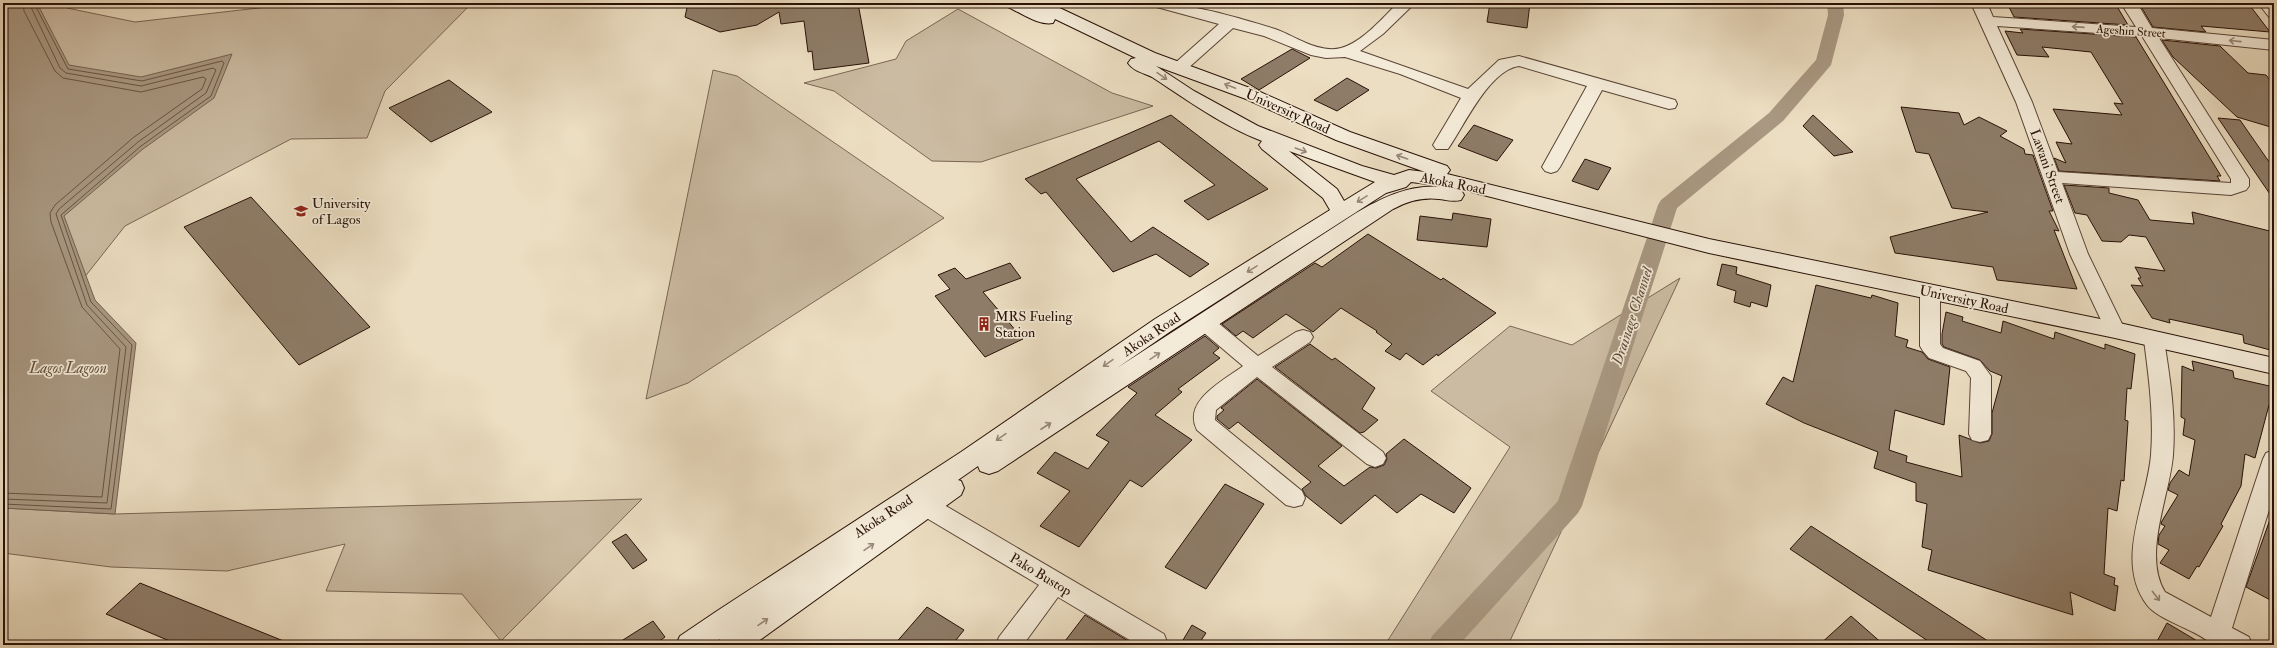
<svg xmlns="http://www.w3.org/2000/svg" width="2277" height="648" viewBox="0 0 2277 648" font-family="'IM FELL Double Pica',serif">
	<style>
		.green { fill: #cbbba2; stroke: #7a6654 }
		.water { fill: #a99882; stroke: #756251 }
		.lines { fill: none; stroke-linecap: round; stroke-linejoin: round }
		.shore { stroke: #685444; stroke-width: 1 }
		.canal { fill: #a99882; fill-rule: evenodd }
		.building { fill: #8e7c68; stroke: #281107 }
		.minor-casing { stroke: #594436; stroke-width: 2 }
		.secondary-casing { stroke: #281107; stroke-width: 2 }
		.minor { fill: #f3ead7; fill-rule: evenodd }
		.secondary { fill: #f3ead7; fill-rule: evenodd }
		.oneway { stroke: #988879 }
		.labels { text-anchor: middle; stroke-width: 3.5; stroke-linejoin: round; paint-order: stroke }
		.far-street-label { font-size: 12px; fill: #281107; stroke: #f3ead7 }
		.street-label { font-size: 14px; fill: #281107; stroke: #f3ead7 }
		.poi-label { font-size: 14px; fill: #281107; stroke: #f3ead7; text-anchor: start }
		.water-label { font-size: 15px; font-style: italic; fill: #624e3e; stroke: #f3ead7 }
	</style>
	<rect width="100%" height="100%" fill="#ecdec2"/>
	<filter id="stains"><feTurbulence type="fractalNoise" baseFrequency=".005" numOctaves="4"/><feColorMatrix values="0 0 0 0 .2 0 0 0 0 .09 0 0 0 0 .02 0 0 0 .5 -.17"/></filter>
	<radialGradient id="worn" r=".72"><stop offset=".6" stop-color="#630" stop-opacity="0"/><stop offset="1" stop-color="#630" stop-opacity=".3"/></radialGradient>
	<g class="green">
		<polygon points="3,3 71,3 67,8 135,22 303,3 472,3 385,91 367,138 291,139 125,226 65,302"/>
		<polygon points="958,9 1112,93 1153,106 981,162 932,161 834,91 804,83 896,59 906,41"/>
		<polygon points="713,70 737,76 944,218 688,383 646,399"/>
		<polygon points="1680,278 1508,645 1385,645 1510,447 1431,391 1510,326 1572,345"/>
		<polygon points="642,499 501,641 462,594 326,591 345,544 227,571 111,567 3,553 3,508 115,514"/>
	</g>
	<polygon class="water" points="3,3 37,3 69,65 141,77 232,54 214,98 143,149 64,216 95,300 136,343 115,514 3,508"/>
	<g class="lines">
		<g class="shore">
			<polyline points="3,493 102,497 120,349 82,307 51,222 50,213 55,205 134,137 202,89 206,79 203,77 141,92 63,78 55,71 24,11 23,3"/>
			<polyline points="3,499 107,503 126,347 87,305 56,214 59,209 138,142 206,93 216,70 213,68 141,86 66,73 60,68 29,3"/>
			<polyline points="3,504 111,509 132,345 91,302 61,215 141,146 211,96 224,63 222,61 142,81 68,69 34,3"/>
		</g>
		<polygon class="canal" points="1827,3 1843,3 1844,15 1831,65 1783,121 1677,208 1582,506 1578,513 1459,645 1428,645 1432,636 1558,501 1658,205 1661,200 1769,113 1816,60 1828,15"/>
	</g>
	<g class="building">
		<polygon points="688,3 858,3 869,63 814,70 812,51 808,52 804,21 781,24 779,12 757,25 720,32 685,17"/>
		<polygon points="1490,3 1530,3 1527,28 1487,22"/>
		<polygon points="2007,3 2115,3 2128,25 2014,17"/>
		<polygon points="2139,3 2248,3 2270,32 2201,26 2206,32 2153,27"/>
		<polygon points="2020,29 2136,37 2221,176 2217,176 2220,181 2059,171 2054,158 2066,163 2056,142 2072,144 2053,109 2122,115 2114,103 2123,104 2091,52 2042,47 2049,57 2017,55 2005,31 2023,33"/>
		<polygon points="2162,40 2220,46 2248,73 2266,75 2274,85 2274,128 2237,117 2173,57"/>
		<polygon points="1292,49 1310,58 1259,90 1241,79"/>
		<polygon points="1347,78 1369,90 1337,111 1314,100"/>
		<polygon points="449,80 492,112 431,142 389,108"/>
		<polygon points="1901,107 1959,113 1964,125 1979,117 2007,131 2000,136 2024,149 2025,154 2033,155 2053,211 2049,211 2059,231 2054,230 2077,289 1997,280 1993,267 1895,253 1890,237 1988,212 1952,208 1929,154 1916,152"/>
		<polygon points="1171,115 1268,189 1208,220 1184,201 1215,185 1159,141 1076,179 1131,242 1153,227 1209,264 1190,277 1156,254 1113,272 1046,192 1041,194 1025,179"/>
		<polygon points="1813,115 1853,152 1834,156 1803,126"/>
		<polygon points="2218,118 2240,120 2274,169 2274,200"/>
		<polygon points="1474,125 1513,140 1497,161 1458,146"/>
		<polygon points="1585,159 1611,168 1598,190 1572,181"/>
		<polygon points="2064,185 2109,188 2109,193 2138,200 2150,220 2194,224 2192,212 2274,232 2274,351 2244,343 2243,335 2169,319 2170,323 2152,318 2131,285 2143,286 2138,278 2141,278 2135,267 2165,271 2146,237 2129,235 2121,242 2102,241 2087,215 2075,213"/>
		<polygon points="251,197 370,327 299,365 184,227"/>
		<polygon points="1453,213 1491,219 1487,247 1417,240 1420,216 1452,220"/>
		<polygon points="1368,234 1441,280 1443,278 1496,313 1438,356 1437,354 1423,365 1406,353 1400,360 1385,351 1392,344 1376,332 1377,331 1341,308 1313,332 1286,314 1253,338 1243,331 1236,336 1222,324 1315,263 1322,267"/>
		<polygon points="1010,263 1021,278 983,292 1023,339 985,357 935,296 950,289 938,275 955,268 966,279"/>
		<polygon points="1722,264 1737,267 1736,274 1771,285 1767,307 1751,302 1750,307 1734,302 1736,291 1717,285"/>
		<polygon points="1816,285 1871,298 1872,295 1898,303 1895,336 1908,340 1906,347 1922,352 1928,359 1950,367 1944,425 1895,410 1889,450 1907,456 1906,462 1962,477 1959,435 1980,443 1989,441 1992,434 1992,413 2002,376 1990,371 1980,360 1944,347 1942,344 1942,334 1946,312 1963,317 1962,321 2001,333 2003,321 2054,339 2055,332 2105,349 2105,344 2135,354 2131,389 2127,388 2125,420 2128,421 2124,481 2121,480 2117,511 2108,508 2104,574 2115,578 2114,585 2118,586 2115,611 2070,592 2073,615 1928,570 1932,550 1922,547 1927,504 1916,501 1916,483 1874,468 1878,452 1804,423 1766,404 1783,377 1793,382"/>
		<polygon points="1205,336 1219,348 1213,353 1220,358 1178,389 1182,392 1155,415 1192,440 1142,487 1130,480 1079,547 1040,526 1070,491 1037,473 1055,452 1088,469 1109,442 1096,435 1137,393 1128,387"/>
		<polygon points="1310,344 1332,360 1335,358 1375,388 1362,409 1378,420 1364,432 1360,433 1275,367"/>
		<polygon points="2192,361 2233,371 2234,378 2274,387 2274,406 2269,405 2255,458 2245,454 2241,486 2221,524 2223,526 2199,567 2197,566 2189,579 2160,563 2169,550 2158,544 2159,535 2165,526 2161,524 2162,521 2178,495 2168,490 2170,483 2179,470 2189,476 2195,440 2183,435 2185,419 2181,417 2182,366 2194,371"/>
		<polygon points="1257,379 1342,446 1318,466 1344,486 1370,467 1376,468 1384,465 1387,459 1386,454 1404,439 1471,488 1454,513 1421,494 1397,513 1375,495 1341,524 1306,496 1302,489 1311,482 1238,422 1229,429 1217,419 1217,416 1224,410 1221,408"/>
		<polygon points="1225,484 1264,504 1206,589 1165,567"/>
		<polygon points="2273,511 2274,511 2274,602 2246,587"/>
		<polygon points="1811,526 1828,537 1994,645 1934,645 1790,549"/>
		<polygon points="626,534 647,560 633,569 612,542"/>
		<polygon points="140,583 291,644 291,645 179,645 106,614"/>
		<polygon points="927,607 964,630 952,645 894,645"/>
		<polygon points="1085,615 1135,645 1062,645"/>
		<polygon points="1851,616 1884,645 1819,645"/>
		<polygon points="653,621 665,637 654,645 615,645"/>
		<polygon points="2167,623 2204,645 2155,645"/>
		<polygon points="1192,625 1206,633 1198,645 1193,645 1183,640"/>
	</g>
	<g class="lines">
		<defs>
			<g id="minor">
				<path d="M1150,3C1190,3 1236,17 1275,29C1295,36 1319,54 1341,48C1363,42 1382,18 1398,3H1415L1383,34L1360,51L1468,89L1499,60L1519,56L1675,100L1677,104L1675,108L1669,109L1602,90L1560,167L1557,171L1551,173L1545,171L1542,167L1587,86L1519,66C1489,70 1464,126 1448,149H1436L1433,145L1461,98L1400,74L1345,57L1326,58L1311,55L1264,36L1233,28L1186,70H1174L1172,67L1174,64L1219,24L1153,6Z"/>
				<path d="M1971,3H1987L1993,17L2136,27L2121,3H2137L2152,28L2274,40V50L2159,38L2249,179V186L2246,190L2231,195L2062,183L2088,254L2125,330L2122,335L2115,337L2108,335L2070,254L2016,102ZM1997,26L2142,36L2231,179V183L2058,172L2032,102Z"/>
				<polygon points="2258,3 2274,3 2274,19 2269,17"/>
				<polygon points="1930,285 1937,287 1940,292 1940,344 1943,348 1980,361 1991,376 1991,434 1988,440 1980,442 1972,440 1969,434 1971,378 1966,371 1929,358 1923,351 1920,346 1920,292 1923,287"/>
				<path d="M1204,315L1211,317L1258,356L1296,332L1303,330L1310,332L1313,337L1310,342L1272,367L1383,452L1386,458L1383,464L1375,467L1367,464L1257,377L1216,410L1215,420L1302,491L1305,498L1302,505L1294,507L1286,505L1197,430C1182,401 1223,381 1243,366L1197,327L1194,322L1197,317Z"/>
				<path d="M2154,333L2161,335L2164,340C2170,378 2176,416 2173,455C2170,495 2142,555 2165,592L2211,617L2263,459L2266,453L2274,450V494L2232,628L2249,637L2252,645H2216L2209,642C2194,629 2158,620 2147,605C2114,561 2147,503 2151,455C2154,416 2149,378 2144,340L2147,335Z"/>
				<polygon points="926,497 934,499 1164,634 1167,642 1166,645 1138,645 1058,597 1023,645 996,645 999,637 1039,585 918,513 915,506 918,499"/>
			</g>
			<path id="secondary" d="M1006,3H1049L1155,53L1258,91L1350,132L1447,166L1450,170L1447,174L1709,239L2115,322L2274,358V374L2115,338L1709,253L1452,187L1411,182L1406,187L1386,193L1171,331L1117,368L1356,213C1390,193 1421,180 1461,190L1464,195L1461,200C1453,202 1447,200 1439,199C1422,197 1408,201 1393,209L998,471L989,474L980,471L978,466L958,480L961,481L964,488L961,495L753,645H717L720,639L712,645H676L680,636L717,611L961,452L1155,319L1330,210L1323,198L1262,149L1259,145L1262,141C1223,126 1187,100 1152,77C1144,73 1133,71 1128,63L1131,59L1136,58L1055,19L1053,23C1039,26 1021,13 1008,7ZM1156,66L1246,99L1336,140L1425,172L1409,170L1394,175L1362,166L1258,126L1194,91ZM1289,151L1375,182L1344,201L1337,189Z"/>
		</defs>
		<use href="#minor" class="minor-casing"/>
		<use href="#secondary" class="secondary-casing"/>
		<use href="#minor" class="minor"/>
		<use href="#secondary" class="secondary"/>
	</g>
	<defs><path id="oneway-shaft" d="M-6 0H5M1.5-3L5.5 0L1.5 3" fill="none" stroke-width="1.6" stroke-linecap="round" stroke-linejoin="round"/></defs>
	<g class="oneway">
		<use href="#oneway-shaft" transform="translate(2078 27) rotate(-176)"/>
		<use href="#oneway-shaft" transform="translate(2235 41) rotate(-174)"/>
		<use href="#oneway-shaft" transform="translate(1162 76) rotate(35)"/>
		<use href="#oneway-shaft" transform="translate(1230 86) rotate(-159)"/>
		<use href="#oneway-shaft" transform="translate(1301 150) rotate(20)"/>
		<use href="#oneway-shaft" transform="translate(1402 157) rotate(-161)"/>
		<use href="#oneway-shaft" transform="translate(1362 199) rotate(148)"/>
		<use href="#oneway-shaft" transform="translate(1252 269) rotate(148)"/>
		<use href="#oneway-shaft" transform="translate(1155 356) rotate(-34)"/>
		<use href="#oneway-shaft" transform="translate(1108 363) rotate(145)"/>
		<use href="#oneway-shaft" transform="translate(1046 426) rotate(-33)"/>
		<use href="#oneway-shaft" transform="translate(1001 437) rotate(145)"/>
		<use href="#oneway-shaft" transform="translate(869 547) rotate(-35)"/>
		<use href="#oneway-shaft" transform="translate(2156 596) rotate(52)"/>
		<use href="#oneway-shaft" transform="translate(763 622) rotate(-35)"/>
	</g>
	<defs>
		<symbol id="university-bare" viewBox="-9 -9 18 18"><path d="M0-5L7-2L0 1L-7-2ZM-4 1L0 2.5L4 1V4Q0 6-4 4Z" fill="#8f2418" stroke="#f3ead7" stroke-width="2.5" paint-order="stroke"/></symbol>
		<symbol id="building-bare" viewBox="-9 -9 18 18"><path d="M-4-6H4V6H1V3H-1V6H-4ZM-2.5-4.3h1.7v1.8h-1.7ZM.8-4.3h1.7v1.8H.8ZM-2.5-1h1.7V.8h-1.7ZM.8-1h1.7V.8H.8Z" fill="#8f2418" stroke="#f3ead7" stroke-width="2.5" paint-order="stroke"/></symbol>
	</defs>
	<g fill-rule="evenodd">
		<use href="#university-bare" x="291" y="201" width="20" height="20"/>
		<use href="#building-bare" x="974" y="314" width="20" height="20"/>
	</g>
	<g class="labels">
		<g class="far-street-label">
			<text transform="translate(2131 31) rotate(4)" y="4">Ageshin Street</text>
		</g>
		<g class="street-label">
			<text transform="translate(1288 111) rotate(24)" y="5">University Road</text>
			<text transform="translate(2048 166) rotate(70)" y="5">Lawani Street</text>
			<text transform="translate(1453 183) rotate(11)" y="5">Akoka Road</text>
			<text transform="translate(1964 299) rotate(12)" y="5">University Road</text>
			<text transform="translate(1151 334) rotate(-34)" y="5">Akoka Road</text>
			<text transform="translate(883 516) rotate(-33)" y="5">Akoka Road</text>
			<text transform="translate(1041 574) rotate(31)" y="5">Pako Bustop</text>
		</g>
		<g class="poi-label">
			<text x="312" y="208">University<tspan x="312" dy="16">of Lagos</tspan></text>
			<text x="995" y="321">MRS Fueling<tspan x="995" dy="16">Station</tspan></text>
		</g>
		<g class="water-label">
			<text transform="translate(1632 316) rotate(-72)" y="5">Drainage Channel</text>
			<text x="68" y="373">Lagos Lagoon</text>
		</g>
	</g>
	<rect width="2277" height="648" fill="none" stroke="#ecdec2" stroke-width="16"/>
	<rect x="4" y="4" width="2269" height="640" fill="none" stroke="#281107" stroke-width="2"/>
	<rect x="8" y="8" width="2261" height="632" fill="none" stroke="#281107"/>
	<rect width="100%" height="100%" filter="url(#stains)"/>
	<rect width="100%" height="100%" fill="url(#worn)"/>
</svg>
